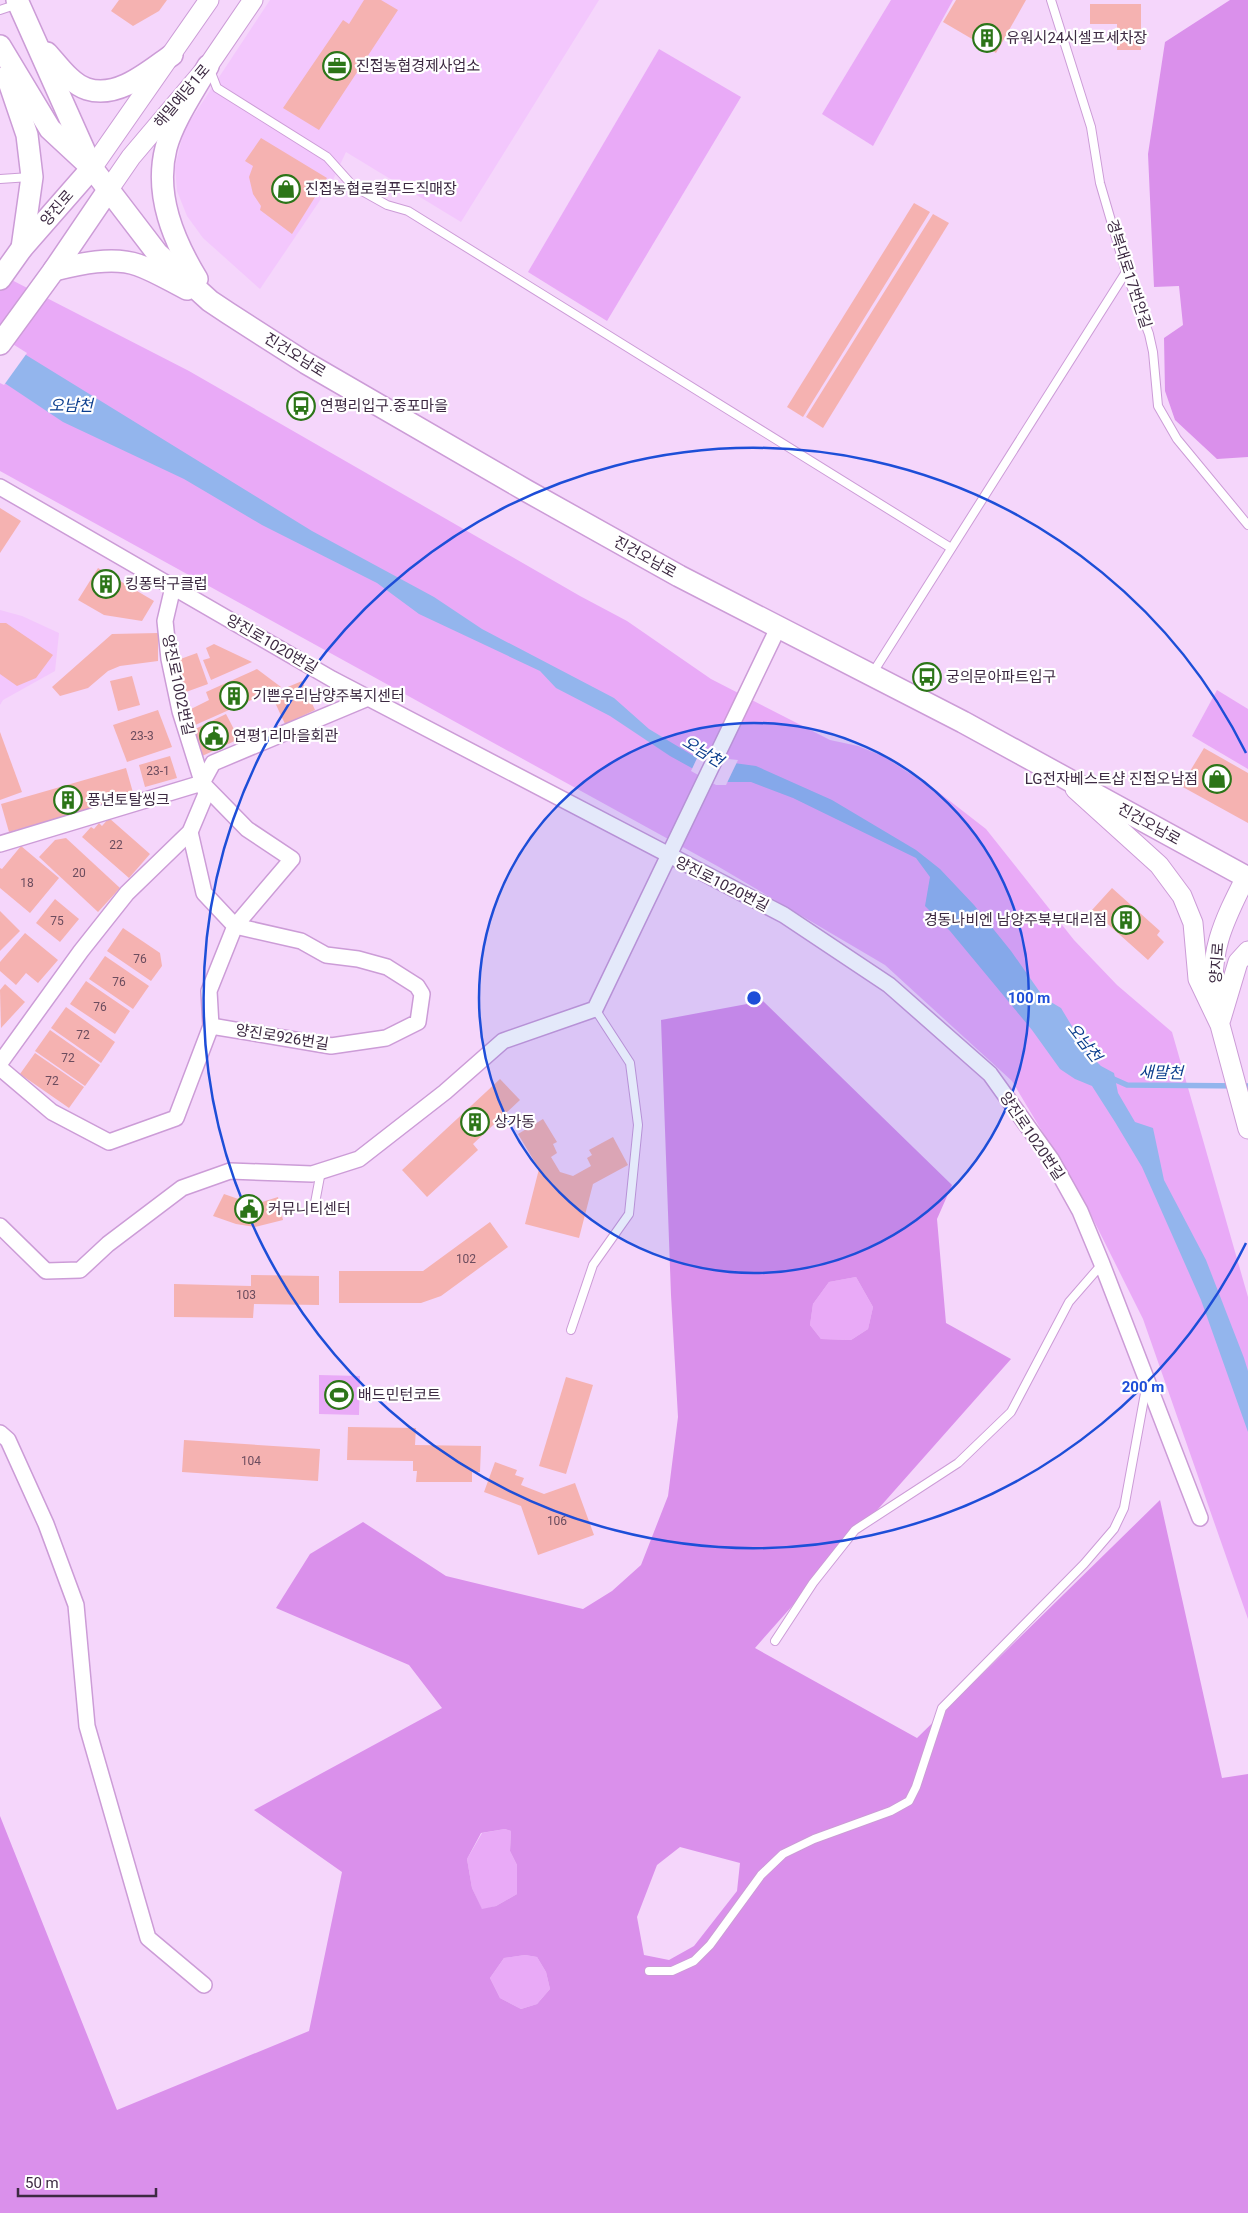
<svg xmlns="http://www.w3.org/2000/svg" width="1248" height="2213" viewBox="0 0 1248 2213" font-family="Roboto,'Noto Sans KR',sans-serif">
	<style>
		.built { fill: #f3c7fd }
		.green { fill: #e9aaf7 }
		.forest { fill: #da90eb; fill-rule: evenodd }
		.water { fill: #93b5ed }
		.pier { fill: #f5d6fb }
		.lines { fill: none; stroke-linecap: round; stroke-linejoin: round }
		.stream { stroke: #93b5ed; stroke-width: 5.5 }
		.building { fill: #f5b2b1 }
		.service-casing { stroke: #cc9cd7; stroke-width: 10 }
		.minor-casing { stroke: #cc9cd7; stroke-width: 18 }
		.tertiary-casing { stroke: #cc9cd7; stroke-width: 21 }
		.secondary-casing { stroke: #cc9cd7; stroke-width: 24 }
		.service { stroke: #fff; stroke-width: 8 }
		.minor { stroke: #fff; stroke-width: 15 }
		.tertiary { stroke: #fff; stroke-width: 19 }
		.secondary { stroke: #fff; stroke-width: 21 }
		.ring { fill: none; stroke: #1d4ed8; stroke-width: 2.5 }
		.labels { text-anchor: middle; stroke-width: 4.5; stroke-linejoin: round; paint-order: stroke }
		.number-label { font-size: 12px; fill: #6b4c5e }
		.poi-label { font-size: 15px; fill: #3d2a42; stroke: #fff; text-anchor: start }
		.street-label { font-size: 15px; fill: #3d2a42; stroke: #fff }
		.water-label { font-size: 16px; font-style: italic; fill: #0a3d8d; stroke: #fff }
		.centre { fill: #1d4ed8; stroke: #fff; stroke-width: 2.5 }
		.ring-label { font-size: 15px; text-anchor: middle; font-weight: bold; fill: #1d4ed8; stroke: #fff; stroke-width: 4.5; stroke-linejoin: round; paint-order: stroke }
	</style>
	<rect width="100%" height="100%" fill="#f5d6fb"/>
	<g class="built">
		<polygon points="270,0 599,0 461,222 346,152 331,184 260,289 203,238 187,216 177,191 175,167 184,130"/>
		<polygon points="0,610 22,616 59,633 55,671 3,700 0,705"/>
	</g>
	<g class="green">
		<polygon points="891,0 953,0 873,146 822,114"/>
		<polygon points="659,49 741,97 607,321 528,272"/>
		<polygon points="0,274 189,371 580,596 627,621 711,679 830,740 858,746 883,756 937,791 986,829 1074,940 1117,985 1172,1032 1248,1297 1248,1619 1143,1319 1085,1203 1012,1081 885,965 719,867 0,471"/>
		<polygon points="1217,690 1248,709 1248,769 1192,736"/>
		<polygon points="856,1277 873,1307 868,1329 851,1340 821,1339 810,1325 813,1304 829,1282"/>
		<polygon points="319,1375 360,1376 359,1415 319,1414"/>
		<polygon points="505,1829 511,1831 510,1851 517,1865 517,1894 496,1906 482,1910 472,1888 467,1859 482,1833"/>
		<polygon points="525,1955 537,1957 546,1972 550,1989 537,2004 521,2009 500,1998 490,1978 504,1958"/>
	</g>
	<g class="forest">
		<polygon points="1230,0 1248,0 1248,457 1217,459 1175,420 1165,391 1164,338 1183,325 1179,286 1154,287 1148,154 1165,42"/>
		<path d="M763,1001L952,1185L937,1219L946,1323L1011,1359L755,1648L917,1738L1160,1500L1222,1778L1248,1774V2213H0V1816L117,2110L309,2031L342,1872L254,1810L442,1708L409,1665L276,1608L310,1554L363,1522L446,1576L583,1609L612,1591L641,1565L668,1496L678,1417L671,1295L661,1020ZM856,1277L873,1307L868,1329L851,1340L821,1339L810,1325L813,1304L829,1282ZM505,1829L511,1831L510,1851L517,1865V1894L496,1906L482,1909L472,1888L467,1859L481,1833ZM680,1847L740,1863L737,1891L694,1946L669,1960L644,1955L637,1917L657,1865ZM525,1955L537,1957L546,1972L550,1989L537,2004L521,2009L500,1998L490,1978L504,1958Z"/>
	</g>
	<polygon class="water" points="0,339 312,531 434,597 482,629 614,698 649,729 697,758 756,766 832,800 916,850 940,869 974,905 1011,951 1044,998 1061,1008 1088,1053 1101,1066 1114,1073 1118,1093 1135,1122 1153,1128 1164,1180 1206,1260 1244,1358 1248,1371 1248,1432 1201,1300 1142,1167 1115,1122 1092,1086 1075,1079 1060,1069 1032,1030 950,931 925,906 930,877 916,858 793,798 751,782 717,782 670,756 610,716 556,688 540,671 419,614 377,583 262,525 184,479 63,422 0,380"/>
	<g class="pier">
		<polygon points="0,336 27,353 4,385 0,383"/>
		<polygon points="698,756 738,760 726,785 716,785 691,771"/>
	</g>
	<g class="lines">
		<polyline class="stream" points="1109,1077 1127,1085 1248,1086"/>
	</g>
	<g class="building">
		<polygon points="119,0 167,0 159,11 133,26 111,11"/>
		<polygon points="364,0 381,0 398,10 319,130 283,108 343,20 349,24"/>
		<polygon points="956,0 1026,0 996,53 943,22"/>
		<polygon points="1090,4 1141,4 1141,50 1117,50 1117,24 1090,24"/>
		<polygon points="261,138 327,178 292,234 260,210 261,206 253,194 249,177 253,166 245,161"/>
		<polygon points="914,203 930,212 803,417 787,407"/>
		<polygon points="933,214 949,223 823,428 806,417"/>
		<polygon points="0,508 21,521 0,553"/>
		<polygon points="98,568 154,601 142,621 104,615 78,600"/>
		<polygon points="0,623 6,623 53,655 36,678 17,686 0,674"/>
		<polygon points="158,633 158,661 120,666 108,671 88,688 60,696 52,687 112,634"/>
		<polygon points="214,644 252,662 211,680 203,660 210,658 206,648"/>
		<polygon points="197,653 208,684 186,692 175,661"/>
		<polygon points="257,669 281,687 193,726 190,718 194,716 191,709 209,700 206,692"/>
		<polygon points="132,676 140,705 118,711 110,681"/>
		<polygon points="302,681 315,710 285,724 271,694"/>
		<polygon points="158,710 172,747 127,762 113,725"/>
		<polygon points="226,714 239,739 200,757 189,732"/>
		<polygon points="0,732 22,792 0,800"/>
		<polygon points="1204,748 1248,773 1248,823 1181,786"/>
		<polygon points="170,756 177,778 145,787 139,765"/>
		<polygon points="126,768 134,796 9,832 1,804"/>
		<polygon points="109,818 150,854 129,878 82,837 91,827 94,829 99,823 102,826"/>
		<polygon points="66,838 120,888 98,912 39,857 55,840"/>
		<polygon points="21,846 59,878 30,913 0,888 0,868 2,869"/>
		<polygon points="1112,888 1160,931 1157,935 1164,942 1148,960 1092,910"/>
		<polygon points="55,899 79,919 60,942 36,923"/>
		<polygon points="0,911 20,931 0,951"/>
		<polygon points="123,928 160,953 162,966 151,981 107,951"/>
		<polygon points="25,933 58,960 38,983 26,973 16,985 0,971 0,962"/>
		<polygon points="105,956 149,986 133,1009 89,979"/>
		<polygon points="86,981 130,1011 115,1034 70,1004"/>
		<polygon points="5,984 25,1002 1,1028 0,990"/>
		<polygon points="66,1007 115,1042 101,1063 51,1028"/>
		<polygon points="50,1030 100,1065 85,1086 35,1051"/>
		<polygon points="35,1053 84,1087 69,1108 20,1074"/>
		<polygon points="500,1079 520,1100 473,1144 478,1150 427,1197 402,1170"/>
		<polygon points="543,1119 557,1142 553,1144 557,1153 551,1157 560,1172 573,1176 591,1166 587,1158 592,1155 589,1150 613,1137 628,1165 593,1184 579,1238 525,1224 539,1169 518,1134"/>
		<polygon points="224,1194 247,1202 262,1202 278,1197 283,1220 255,1227 236,1224 213,1216"/>
		<polygon points="490,1222 508,1247 441,1296 421,1303 339,1303 339,1271 423,1271"/>
		<polygon points="251,1275 319,1276 319,1305 254,1304 253,1318 174,1317 174,1284 251,1286"/>
		<polygon points="566,1377 593,1385 566,1474 539,1466"/>
		<polygon points="348,1427 416,1428 415,1445 481,1446 480,1472 472,1472 472,1482 416,1482 417,1471 413,1471 413,1461 347,1460"/>
		<polygon points="184,1440 320,1449 318,1481 182,1472"/>
		<polygon points="495,1462 517,1470 515,1475 524,1478 521,1485 544,1494 575,1483 594,1535 538,1555 521,1506 484,1492"/>
	</g>
	<g class="lines">
		<defs>
			<g id="service">
				<polyline points="1051,0 1091,127 1100,183 1126,272 1149,334 1153,352 1158,406 1177,439 1248,525"/>
				<polyline points="0,10 18,4"/>
				<polyline points="210,70 217,88 327,157 353,186 387,205 408,211 951,548"/>
				<polyline points="0,179 30,177"/>
				<polyline points="872,674 1126,272"/>
				<polyline points="315,1203 321,1171"/>
				<polyline points="571,1330 593,1265 629,1214 638,1125 630,1063 595,1009"/>
				<polyline points="775,1641 813,1583 855,1530 958,1463 1011,1412 1069,1302 1102,1264"/>
				<polyline points="649,1971 672,1971 694,1961 710,1945 761,1875 783,1854 814,1839 891,1811 909,1801 916,1787 942,1708 1084,1564 1114,1529 1124,1508 1146,1388"/>
			</g>
			<g id="minor">
				<polyline points="0,487 332,679 784,915 889,985 990,1074 1051,1159 1080,1211 1102,1264 1200,1518"/>
				<polyline points="202,783 247,829 292,859 235,926 301,941 326,955 358,959 387,967 417,986 422,994 418,1022 386,1038 331,1046 211,1026"/>
				<polyline points="0,844 202,783 213,763 368,698"/>
				<polyline points="0,1063 81,951 127,893 190,832 206,794 180,711 169,659 165,621 173,587"/>
				<polyline points="0,1068 52,1112 109,1142 176,1118 211,1026 209,991 235,926 204,893 190,832"/>
				<polyline points="0,1226 46,1271 80,1270 108,1244 182,1188 230,1171 312,1174 359,1159 445,1092 503,1041 595,1009 778,628"/>
				<polyline points="0,1433 8,1440 46,1524 76,1605 87,1726 148,1938 204,1985"/>
			</g>
			<g id="tertiary">
				<polyline points="92,168 209,0"/>
				<polyline points="109,189 131,157 208,66 253,0"/>
				<polyline points="1075,789 1159,865 1182,896 1193,923 1198,979 1220,1025 1248,1129"/>
				<path d="M1216,1007C1206,956 1224,920 1246,877"/>
				<polyline points="1221,1019 1238,962 1248,951"/>
			</g>
			<g id="secondary">
				<polyline points="17,0 88,159"/>
				<polyline points="0,46 50,129 92,168 157,253 210,301 228,313 306,363 527,491 679,576 963,722 1248,878"/>
				<path d="M47,53C58,65 71,84 87,89C118,99 149,71 172,55"/>
				<polyline points="7,76 27,135 32,177 22,248"/>
				<path d="M54,270C79,264 113,256 138,265C155,271 171,281 187,289"/>
				<polyline points="0,279 22,248 92,168"/>
				<path d="M197,279C174,241 154,195 166,148C173,121 194,91 208,66"/>
				<polyline points="0,344 54,270 109,189"/>
			</g>
		</defs>
		<use href="#service" class="service-casing"/>
		<use href="#minor" class="minor-casing"/>
		<use href="#tertiary" class="tertiary-casing"/>
		<use href="#secondary" class="secondary-casing"/>
		<use href="#service" class="service"/>
		<use href="#minor" class="minor"/>
		<use href="#tertiary" class="tertiary"/>
		<use href="#secondary" class="secondary"/>
	</g>
	<circle cx="754" cy="998" r="275" fill="#1d4ed8" fill-opacity=".12"/>
	<g class="ring">
		<circle cx="754" cy="998" r="275"/>
		<path d="M1246 1243A550 550 0 1 1 1246 753"/>
	</g>
	<defs>
		<symbol id="building-ring" viewBox="-11 -11 22 22"><circle r="9.5" fill="#fff" stroke="#2c7518" stroke-width="1.5"/><path d="M-4-6H4V6H1V3H-1V6H-4ZM-2.5-4.3h1.7v1.8h-1.7ZM.8-4.3h1.7v1.8H.8ZM-2.5-1h1.7V.8h-1.7ZM.8-1h1.7V.8H.8Z" fill="#2c7518"/></symbol>
		<symbol id="office-ring" viewBox="-11 -11 22 22"><circle r="9.5" fill="#fff" stroke="#2c7518" stroke-width="1.5"/><path d="M-6-3h4V-5.5h4V-3h4V5H-6ZM-1-4.5V-3h2v-1.5ZM-6 0V1H6V0Z" fill="#2c7518"/></symbol>
		<symbol id="shop-ring" viewBox="-11 -11 22 22"><circle r="9.5" fill="#fff" stroke="#2c7518" stroke-width="1.5"/><path d="M-5-2.5h2.3a2.7 3.5 0 0 1 5.4 0H5L5.5 6h-11ZM-1.5-2.5h3a1.5 2.3 0 0 0-3 0Z" fill="#2c7518"/></symbol>
		<symbol id="bus-ring" viewBox="-11 -11 22 22"><circle r="9.5" fill="#fff" stroke="#2c7518" stroke-width="1.5"/><path d="M-5-6H5V4H4V6H2V4H-2V6H-4V4H-5ZM-3.5-4V0h7V-4ZM-3.5 1.2v1.5H-2V1.2ZM2 1.2v1.5H3.5V1.2Z" fill="#2c7518"/></symbol>
		<symbol id="civic-ring" viewBox="-11 -11 22 22"><circle r="9.5" fill="#fff" stroke="#2c7518" stroke-width="1.5"/><path d="M-.6-6.5H3V-4.5H.6V-3L4-1V1h2V6H-6V1h2V-1L-.6-3ZM-1.2 2.5V6h2.4V2.5Z" fill="#2c7518"/></symbol>
		<symbol id="stadium-ring" viewBox="-11 -11 22 22"><circle r="9.5" fill="#fff" stroke="#2c7518" stroke-width="1.5"/><path d="M0-5a6.5 5 0 1 0 0 10a6.5 5 0 1 0 0-10ZM-3.5-1.8h7v3.6h-7Z" fill="#2c7518"/></symbol>
	</defs>
	<g fill-rule="evenodd">
		<use href="#building-ring" x="971" y="22" width="32" height="32"/>
		<use href="#office-ring" x="321" y="50" width="32" height="32"/>
		<use href="#shop-ring" x="270" y="173" width="32" height="32"/>
		<use href="#bus-ring" x="285" y="390" width="32" height="32"/>
		<use href="#building-ring" x="90" y="568" width="32" height="32"/>
		<use href="#bus-ring" x="911" y="661" width="32" height="32"/>
		<use href="#building-ring" x="218" y="680" width="32" height="32"/>
		<use href="#civic-ring" x="198" y="720" width="32" height="32"/>
		<use href="#shop-ring" x="1201" y="763" width="32" height="32"/>
		<use href="#building-ring" x="52" y="784" width="32" height="32"/>
		<use href="#building-ring" x="1110" y="904" width="32" height="32"/>
		<use href="#building-ring" x="459" y="1106" width="32" height="32"/>
		<use href="#civic-ring" x="233" y="1193" width="32" height="32"/>
		<use href="#stadium-ring" x="323" y="1379" width="32" height="32"/>
	</g>
	<g class="labels">
		<g class="number-label">
			<text x="142" y="740">23-3</text>
			<text x="158" y="775">23-1</text>
			<text x="116" y="849">22</text>
			<text x="79" y="877">20</text>
			<text x="27" y="887">18</text>
			<text x="57" y="925">75</text>
			<text x="140" y="963">76</text>
			<text x="119" y="986">76</text>
			<text x="100" y="1011">76</text>
			<text x="83" y="1039">72</text>
			<text x="68" y="1062">72</text>
			<text x="52" y="1085">72</text>
			<text x="466" y="1263">102</text>
			<text x="246" y="1299">103</text>
			<text x="251" y="1465">104</text>
			<text x="557" y="1525">106</text>
		</g>
		<g class="poi-label">
			<text x="1006" y="43">유워시24시셀프세차장</text>
			<text x="356" y="71">진접농협경제사업소</text>
			<text x="305" y="194">진접농협로컬푸드직매장</text>
			<text x="320" y="411">연평리입구.중포마을</text>
			<text x="125" y="589">킹퐁탁구클럽</text>
			<text x="946" y="682">궁의문아파트입구</text>
			<text x="253" y="701">기쁜우리남양주복지센터</text>
			<text x="233" y="741">연평1리마을회관</text>
			<text x="1198" y="784" text-anchor="end">LG전자베스트샵 진접오남점</text>
			<text x="87" y="805">풍년토탈씽크</text>
			<text x="1107" y="925" text-anchor="end">경동나비엔 남양주북부대리점</text>
			<text x="494" y="1127">상가동</text>
			<text x="268" y="1214">커뮤니티센터</text>
			<text x="358" y="1400">배드민턴코트</text>
		</g>
		<g class="street-label">
			<text transform="translate(182 96) rotate(-50)" y="5">해밀예당1로</text>
			<text transform="translate(57 208) rotate(-49)" y="5">양진로</text>
			<text transform="translate(1129 274) rotate(72)" y="5">경복대로17번안길</text>
			<text transform="translate(295 355) rotate(32)" y="5">진건오남로</text>
			<text transform="translate(645 557) rotate(29)" y="5">진건오남로</text>
			<text transform="translate(272 644) rotate(30)" y="5">양진로1020번길</text>
			<text transform="translate(178 685) rotate(78)" y="5">양진로1002번길</text>
			<text transform="translate(1149 824) rotate(29)" y="5">진건오남로</text>
			<text transform="translate(722 884) rotate(27)" y="5">양진로1020번길</text>
			<text transform="translate(1217 963) rotate(-86)" y="5">양지로</text>
			<text transform="translate(282 1037) rotate(9)" y="5">양진로926번길</text>
			<text transform="translate(1032 1136) rotate(56)" y="5">양진로1020번길</text>
		</g>
		<g class="water-label">
			<text x="71" y="411">오남천</text>
			<text transform="translate(703 751) rotate(31)" y="6">오남천</text>
			<text transform="translate(1085 1042) rotate(52)" y="6">오남천</text>
			<text transform="translate(1161 1072) rotate(1)" y="6">새말천</text>
		</g>
	</g>
	<circle cx="754" cy="998" r="8" class="centre"/>
	<g class="ring-label">
		<text x="1029" y="1003">100 m</text>
		<text x="1143" y="1392">200 m</text>
	</g>
	<path d="M18 2188v8h138v-8" fill="none" stroke="#3d2a42" stroke-width="2.5"/>
	<text x="25" y="2188" font-size="15" fill="#3d2a42" stroke="#ffffff" stroke-width="4" paint-order="stroke">50 m</text>
</svg>
